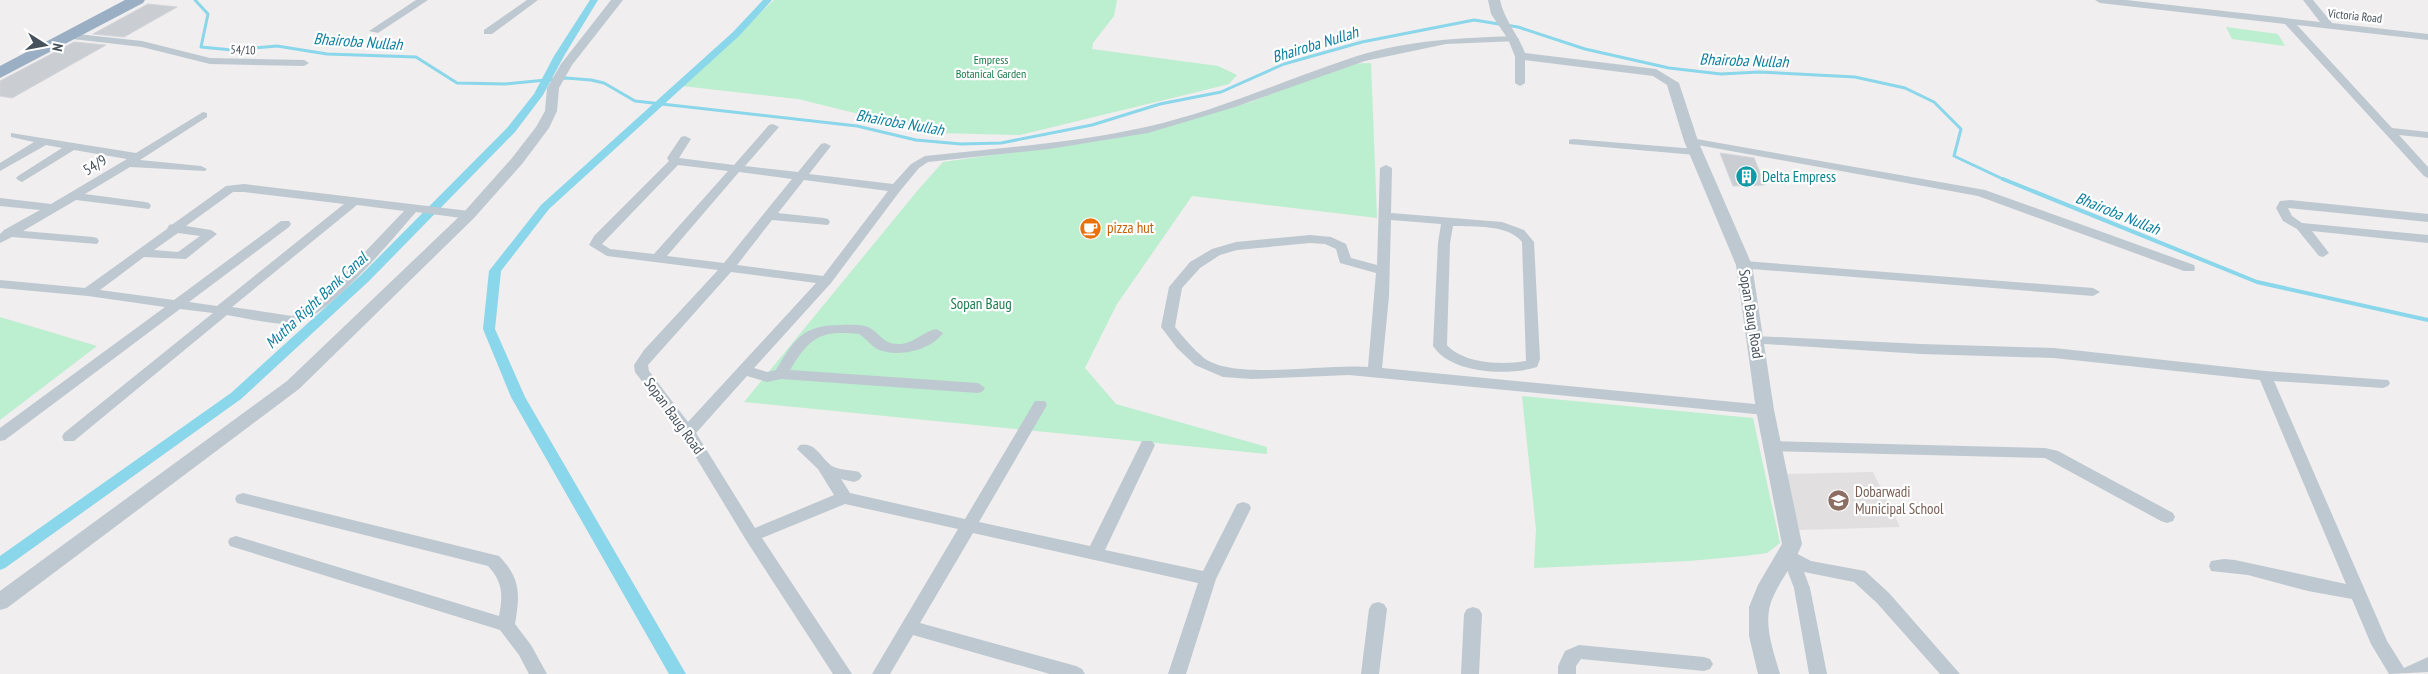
<svg xmlns="http://www.w3.org/2000/svg" width="2428" height="674" viewBox="0 0 2428 674" font-family="'PT Sans Narrow',sans-serif">
	<style>
		.education { fill: #e1dfe0 }
		.green { fill: #bceed0 }
		.lines { fill: none; stroke-linecap: round; stroke-linejoin: round }
		.stream-far1 { stroke: #8ad6ea; stroke-width: 3 }
		.stream { stroke: #8ad6ea; stroke-width: 4 }
		.canal { fill: #8ad6ea; fill-rule: evenodd }
		.building { fill: #cacdd2; stroke: #d2d4d9 }
		.minor { fill: #bec8d0; fill-rule: evenodd }
		.tertiary { fill: #bec8d0; fill-rule: evenodd }
		.trunk { fill: #9aaec4; fill-rule: evenodd }
		.labels { text-anchor: middle; stroke-width: 4.5; stroke-linejoin: round; paint-order: stroke }
		.far-street-label { font-size: 12px; fill: #46515b; stroke: #fff }
		.far-park-label { font-size: 12px; fill: #187b4a; stroke: #fff }
		.street-label { font-size: 15px; fill: #46515b; stroke: #fff }
		.culture-label { font-size: 15px; fill: #0d838f; stroke: #fff; text-anchor: start }
		.food-label { font-size: 15px; fill: #c56008; stroke: #fff; text-anchor: start }
		.park-label { font-size: 15px; fill: #187b4a; stroke: #fff }
		.education-label { font-size: 15px; fill: #785e54; stroke: #fff; text-anchor: start }
		.water-label { font-size: 16px; font-style: italic; fill: #0e7f9f; stroke: #fff }
	</style>
	<rect width="100%" height="100%" fill="#f0eeee"/>
	<polygon class="education" points="1873,472 1900,527 1799,530 1786,474"/>
	<g class="green">
		<polygon points="774,0 1117,0 1114,16 1093,43 1092,49 1218,66 1237,75 1229,84 1197,92 1020,135 936,133 798,99 682,86"/>
		<polygon points="2226,27 2278,34 2285,46 2232,39"/>
		<polygon points="1371,63 1377,218 1192,196 1117,304 1085,368 1116,404 1267,447 1267,454 744,402 918,190 943,162 1058,146 1153,130 1251,102 1347,64"/>
		<polygon points="0,317 97,346 0,420"/>
		<polygon points="1522,396 1753,418 1780,543 1767,553 1744,556 1689,561 1534,568 1536,529"/>
	</g>
	<g class="lines">
		<polyline class="stream-far1" points="195,0 208,14 201,47 232,50 277,46 327,54 416,57 457,83 505,84 566,78 591,80 604,83 635,101 857,126 916,140 961,144 1001,143 1092,125 1160,104 1221,92 1284,64 1362,42 1474,20 1518,27 1585,49 1669,68 1721,74 1759,72 1855,77 1905,88 1934,102 1961,129 1954,156 2005,180"/>
		<polyline class="stream" points="2003,179 2257,282 2428,320"/>
		<g class="canal">
			<polygon points="590,0 598,0 564,56 543,95 515,132 369,281 241,399 5,568 0,570 0,556 231,393 361,275 507,128 534,94 554,56"/>
			<polygon points="763,0 772,0 739,36 549,209 501,271 495,329 525,397 686,674 669,674 511,397 483,329 489,271 541,205 733,32"/>
		</g>
	</g>
	<g class="building">
		<polygon points="148,4 177,7 124,37 93,34"/>
		<polygon points="74,42 106,45 12,98 0,96 0,81"/>
		<polygon points="1720,153 1754,158 1765,185 1733,186"/>
	</g>
	<g class="lines">
		<g class="minor">
			<polygon points="416,0 428,0 378,33 369,31"/>
			<polygon points="527,0 538,0 492,34 484,34 484,30"/>
			<polygon points="2095,0 2126,0 2320,22 2303,0 2313,0 2332,23 2428,34 2428,40 2297,25 2392,128 2428,132 2428,138 2399,135 2428,167 2428,178 2424,176 2285,24 2100,3"/>
			<polygon points="68,33 142,41 210,58 304,60 309,63 304,66 210,64 142,47 64,38 63,36"/>
			<path d="M1514,36L1519,39L1518,41L1446,44L1365,61L1235,107L1148,133L1049,149L928,162L919,168L900,191L831,283L754,368L767,372L776,370C794,340 802,325 841,325C850,325 859,324 868,327C879,332 883,344 897,344C913,345 922,332 936,329L943,333C930,351 897,358 877,349C870,345 866,338 859,334C820,330 810,337 790,370L978,383L985,388L983,391L978,393L781,379L767,382L747,376L696,433L755,528L834,495L818,469L797,449L800,445C815,441 821,458 832,466C838,470 852,470 859,472L862,476L859,480L854,482L841,479L850,493L965,519L1035,401H1045L1047,405L979,522L1090,546L1142,441H1152L1155,445L1105,550L1203,571L1237,504L1243,502L1249,504L1251,508L1216,579L1186,674H1168L1198,583L973,533L920,623L1076,666L1082,669L1085,674H1050L913,635L890,674H872L958,529L845,504L762,538L852,674H833L746,540L683,436L635,372L634,365L644,350L718,270L607,256L589,245L594,236L669,161L667,158L681,137L685,136L691,139L679,158L734,165L769,125L773,124L779,127L745,166L798,172L821,144L825,143L831,146L809,174L893,184L911,164L925,156C999,148 1074,143 1146,127C1218,111 1287,79 1357,56C1408,40 1462,38 1514,36ZM678,165L728,171L654,254L610,249L602,244ZM739,172L792,179L724,263L667,256ZM804,180L888,191L823,276L737,265L772,220L828,225L830,222L828,219L824,218L778,213ZM731,272L816,283L688,422L649,371L648,365Z"/>
			<polygon points="1520,53 1525,56 1525,83 1520,86 1515,83 1515,56"/>
			<polygon points="203,112 207,113 207,117 140,160 201,166 207,169 205,171 130,167 85,194 145,202 149,203 151,206 149,209 76,200 23,231 93,237 97,238 99,241 97,244 12,237 0,243 0,234 4,230 40,210 0,206 0,198 51,204 127,159 74,150 22,182 18,180 16,178 18,176 62,148 46,145 0,171 0,163 34,142 11,137 11,133 136,153"/>
			<polygon points="1691,138 1985,190 2194,265 2195,268 2194,271 2184,271 1978,196 1687,143 1685,141"/>
			<polygon points="1573,139 1696,149 1702,152 1696,155 1569,144 1569,140"/>
			<path d="M1386,165L1392,168L1391,213L1502,222L1524,230L1534,242L1540,359L1537,367C1508,376 1451,374 1433,346L1438,243L1441,224L1391,220L1389,296L1382,368L1765,405L1770,406L1772,410L1770,414L1765,415L1349,375L1252,379L1223,377L1195,365L1177,348L1161,327L1169,287L1190,262L1212,249L1236,242L1310,235L1331,237L1346,244L1351,258L1377,265L1380,168ZM1453,226C1474,227 1508,224 1522,242L1526,361C1502,365 1464,364 1447,345L1450,243ZM1310,243L1325,244L1336,249L1340,263L1376,273L1368,367C1327,363 1234,381 1204,358C1193,349 1184,338 1175,327L1182,288L1200,268L1220,255L1237,250Z"/>
			<path d="M244,184L469,211L475,215L469,219L416,212C393,238 325,322 292,324C273,325 246,318 227,315L74,441H64L62,437L64,433L213,313L180,309L5,440L0,441V428L165,307L88,296L0,288V280L85,288L167,229L169,225L173,224L226,186ZM233,192H244L344,204L217,306L189,302L289,227L291,224L289,221H281L174,300L100,290L144,257L186,259L217,234L211,230L186,226ZM357,205L404,211L323,296L302,312L292,316L232,307ZM178,233L200,236L178,252L154,250Z"/>
			<polygon points="2290,200 2428,214 2428,222 2288,208 2292,216 2302,223 2428,235 2428,243 2312,231 2329,253 2323,257 2319,256 2297,229 2283,221 2276,208 2280,201"/>
			<polygon points="1744,261 2093,288 2100,292 2093,296 1739,268 1738,265"/>
			<polygon points="1755,336 1921,344 2054,348 2265,371 2388,380 2390,383 2388,386 2383,388 2274,381 2387,641 2404,668 2428,657 2428,672 2389,674 2371,644 2352,599 2308,591 2248,575 2211,571 2209,566 2211,561 2224,559 2235,560 2346,584 2260,380 2054,358 1921,354 1750,343 1748,340"/>
			<polygon points="1773,441 2045,448 2058,451 2173,513 2175,517 2173,521 2167,523 2161,521 2045,458 1773,451 1768,450 1765,446 1768,442"/>
			<path d="M243,493L499,556C521,579 520,594 515,624L531,645L547,674H529L519,655L500,630L230,546L228,542L230,538L236,536L499,616C503,595 503,582 488,566L237,503L235,499L237,495Z"/>
			<polygon points="1790,550 1811,561 1865,571 1889,593 1960,674 1940,674 1877,603 1854,582 1804,572 1810,588 1827,674 1809,674 1794,588 1782,556 1784,552"/>
			<polygon points="1378,602 1384,604 1387,609 1379,674 1361,674 1369,609 1372,604"/>
			<polygon points="1473,607 1479,609 1482,614 1479,674 1461,674 1464,614 1467,609"/>
			<polygon points="1579,645 1704,657 1710,659 1713,664 1710,669 1704,671 1581,659 1576,666 1576,674 1558,674 1558,666 1565,651"/>
		</g>
		<g class="tertiary">
			<polygon points="611,0 623,0 572,65 559,88 557,111 549,128 522,164 474,218 299,389 7,608 0,610 0,591 287,381 464,212 512,158 536,127 545,111 547,88 561,64"/>
			<path d="M1488,0H1500C1504,20 1518,34 1525,53L1656,69L1679,83L1698,141L1752,265L1774,410L1802,544C1795,563 1782,577 1774,595C1761,620 1773,649 1780,674H1758L1749,636V607L1758,585L1782,544L1756,410L1736,265L1684,141L1667,85L1653,76L1516,59L1508,39L1491,14Z"/>
		</g>
		<polygon class="trunk" points="125,0 145,0 143,3 0,78 0,66"/>
	</g>
	<defs>
		<symbol id="building-disc" viewBox="-11 -11 22 22"><circle r="9.5" fill="#0f9aa8" stroke="#fff"/><path d="M-4-6H4V6H1V3H-1V6H-4ZM-2.5-4.3h1.7v1.8h-1.7ZM.8-4.3h1.7v1.8H.8ZM-2.5-1h1.7V.8h-1.7ZM.8-1h1.7V.8H.8Z" fill="#fff"/></symbol>
		<symbol id="cafe-disc" viewBox="-11 -11 22 22"><circle r="9.5" fill="#e8710a" stroke="#fff"/><path d="M-5.5-4.5H6V0H3Q3 3.5 0 3.5H-2.5Q-5.5 3.5-5.5 0ZM3-3.2v2h1.7v-2ZM-6 4.5H4V6H-6Z" fill="#fff"/></symbol>
		<symbol id="school-disc" viewBox="-11 -11 22 22"><circle r="9.5" fill="#8d6e63" stroke="#fff"/><path d="M0-5L7-2L0 1L-7-2ZM-4 1L0 2.5L4 1V4Q0 6-4 4Z" fill="#fff"/></symbol>
	</defs>
	<g fill-rule="evenodd">
		<use href="#building-disc" x="1734" y="164" width="25" height="25"/>
		<use href="#cafe-disc" x="1078" y="216" width="25" height="25"/>
		<use href="#school-disc" x="1826" y="488" width="25" height="25"/>
	</g>
	<g class="labels">
		<g class="far-street-label">
			<text transform="translate(2355 16) rotate(6)" y="4">Victoria Road</text>
			<text transform="translate(243 50) rotate(2)" y="4">54/10</text>
		</g>
		<g class="far-park-label">
			<text x="991" y="64">Empress<tspan x="991" dy="14">Botanical Garden</tspan></text>
		</g>
		<g class="street-label">
			<text transform="translate(95 165) rotate(-31)" y="5">54/9</text>
			<text transform="translate(1751 314) rotate(81)" y="5">Sopan Baug Road</text>
			<text transform="translate(674 416) rotate(54)" y="5">Sopan Baug Road</text>
		</g>
		<g class="culture-label">
			<text x="1762" y="182">Delta Empress</text>
		</g>
		<g class="food-label">
			<text x="1107" y="233">pizza hut</text>
		</g>
		<g class="park-label">
			<text x="981" y="309">Sopan Baug</text>
		</g>
		<g class="education-label">
			<text x="1855" y="497">Dobarwadi<tspan x="1855" dy="17">Municipal School</tspan></text>
		</g>
		<g class="water-label">
			<text transform="translate(358 41) rotate(4)" y="6">Bhairoba Nullah</text>
			<text transform="translate(1315 44) rotate(-17)" y="6">Bhairoba Nullah</text>
			<text transform="translate(1744 60) rotate(2)" y="6">Bhairoba Nullah</text>
			<text transform="translate(900 122) rotate(10)" y="6">Bhairoba Nullah</text>
			<text transform="translate(2118 213) rotate(22)" y="6">Bhairoba Nullah</text>
			<text transform="translate(316 300) rotate(-43)" y="6">Mutha Right Bank Canal</text>
		</g>
	</g>
	<g transform="translate(45 45) rotate(101)" stroke="#ffffff" stroke-width="4" paint-order="stroke">
	<path d="M0-4L9 19L0 12L-9 19Z" fill="#46515b"/>
	<text y="-8" font-size="14" font-weight="bold" text-anchor="middle" fill="#46515b">N</text>
	</g>
</svg>
